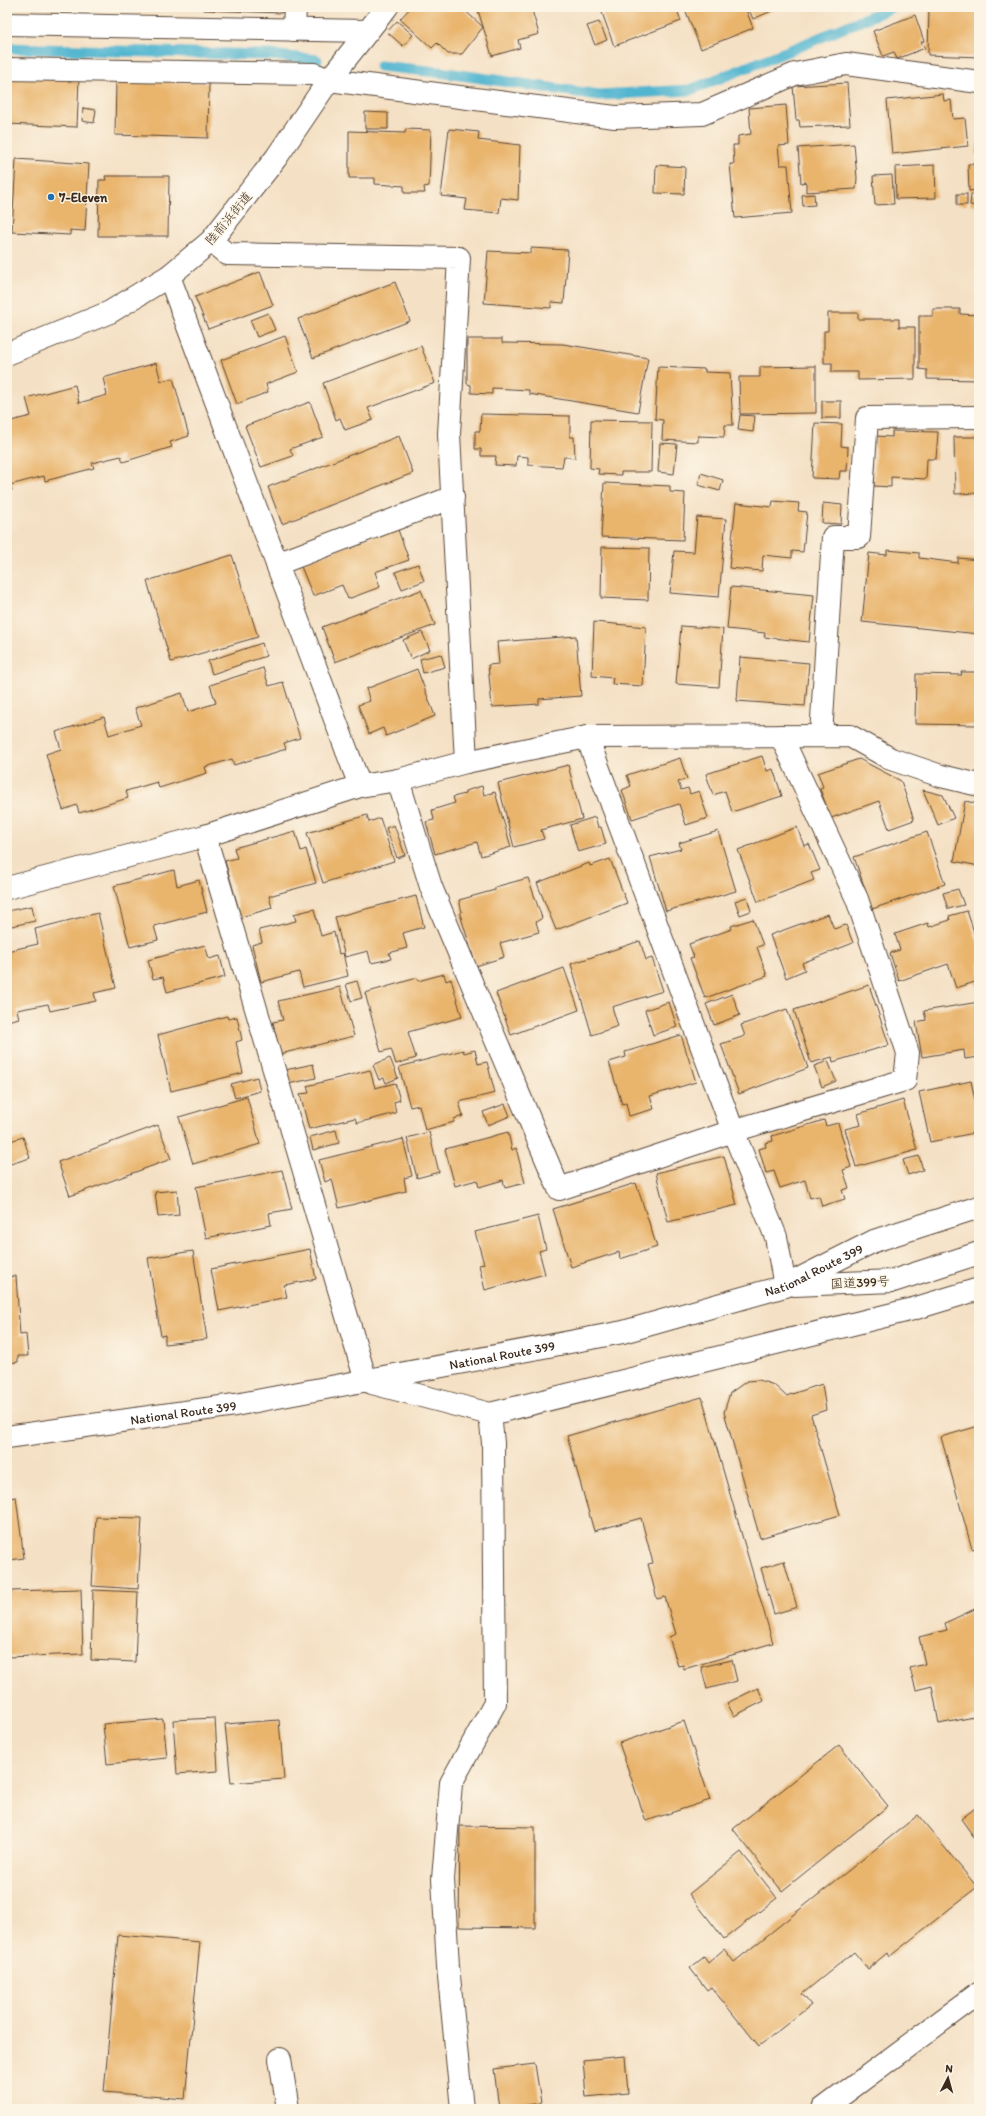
<svg xmlns="http://www.w3.org/2000/svg" width="986" height="2116" viewBox="0 0 986 2116" font-family="Itim,'Klee One',sans-serif">
	<style>
		.lines { fill: none; stroke-linecap: round; stroke-linejoin: round }
		.stream { stroke: #51b5d0; stroke-width: 11 }
		.building { fill: #e9b46c }
		.street-casing { stroke: #574537; stroke-width: 24 }
		.secondary-casing { stroke: #574537; stroke-width: 24 }
		.highway-casing { stroke: #574537; stroke-width: 24 }
		.street { stroke: #fff; stroke-width: 22 }
		.secondary { stroke: #fff; stroke-width: 22 }
		.highway { stroke: #fff; stroke-width: 22 }
		.poi-dot { fill: #1f6fb2; stroke: #fcf5e5; stroke-width: 1.5 }
		.labels { text-anchor: middle; stroke-width: 3; stroke-linejoin: round; paint-order: stroke }
		.poi-label { font-size: 13px; font-weight: bold; fill: #3b2a1e; stroke: #fcf5e5; text-anchor: start }
		.street-label { font-size: 13px; fill: #3b2a1e; stroke: #fcf5e5 }
	</style>
	<rect width="100%" height="100%" fill="#fcf5e5"/>
	<filter id="ink" filterUnits="userSpaceOnUse"><feTurbulence type="fractalNoise" baseFrequency=".025" numOctaves="2"/><feDisplacementMap in="SourceGraphic" scale="8" xChannelSelector="R" yChannelSelector="G"/><feConvolveMatrix kernelMatrix="1 2 1 2 8 2 1 2 1" color-interpolation-filters="sRGB"/></filter>
	<filter id="wash" filterUnits="userSpaceOnUse"><feTurbulence type="fractalNoise" baseFrequency=".012" numOctaves="4" result="noise"/><feDisplacementMap in="SourceGraphic" scale="16" xChannelSelector="R" yChannelSelector="G"/><feGaussianBlur stdDeviation="0.9" result="paint"/><feColorMatrix in="noise" values="0 0 0 0 0 0 0 0 0 0 0 0 0 0 0 0 0 1.4 0 .05"/><feComposite in="paint" operator="in"/></filter>
	<g filter="url(#wash)">
		<rect width="100%" height="100%" fill="#f4e0c4"/>
		<g class="lines">
			<g class="stream">
				<polyline points="7,48 270,55 317,60"/>
				<polyline points="380,66 446,73 599,95 690,90 798,47 893,7"/>
			</g>
		</g>
		<g id="blocks">
			<g class="building">
				<polygon points="203,7 282,7 282,13 203,10"/>
				<polygon points="411,7 461,7 483,27 462,54 448,54 437,43 432,48 400,19"/>
				<polygon points="477,7 531,7 539,34 518,40 520,48 492,56"/>
				<polygon points="600,7 676,7 681,21 614,46"/>
				<polygon points="684,7 745,7 753,28 701,49"/>
				<polygon points="748,7 781,7 753,19"/>
				<polygon points="929,7 979,9 979,57 928,55"/>
				<polygon points="915,15 924,41 921,42 925,48 897,59 894,52 883,56 873,31"/>
				<polygon points="397,21 413,35 403,46 387,32"/>
				<polygon points="599,22 607,40 595,45 587,26"/>
				<polygon points="7,77 79,79 77,127 7,124"/>
				<polygon points="116,80 209,83 208,138 115,135"/>
				<polygon points="847,83 850,125 800,127 799,120 796,120 793,86"/>
				<polygon points="943,94 944,101 951,100 953,119 965,118 968,146 892,154 887,100"/>
				<polygon points="786,105 789,145 778,146 780,165 788,165 792,213 735,218 730,164 734,164 733,145 738,145 738,136 751,134 749,108"/>
				<polygon points="83,108 96,110 94,123 82,121"/>
				<polygon points="365,112 388,113 388,129 365,129"/>
				<polygon points="406,129 431,130 429,186 424,187 425,193 404,193 404,186 375,184 375,178 349,178 349,131 405,133"/>
				<polygon points="449,129 479,132 478,140 520,145 518,200 501,198 499,213 465,210 467,199 441,196"/>
				<polygon points="978,142 979,142 979,154 976,154"/>
				<polygon points="854,144 857,178 856,189 806,192 806,182 801,183 798,148"/>
				<polygon points="16,159 89,164 85,231 70,230 70,235 12,232"/>
				<polygon points="968,164 979,164 979,190 969,191"/>
				<polygon points="656,165 685,167 684,194 655,193"/>
				<polygon points="935,165 936,198 896,199 895,167"/>
				<polygon points="892,175 894,204 875,205 873,176"/>
				<polygon points="105,176 169,176 168,236 98,236 99,180 106,180"/>
				<polygon points="814,194 815,205 803,206 802,195"/>
				<rect x="957" y="194" width="10" height="11"/>
				<polygon points="971,194 979,195 979,206 970,205"/>
				<polygon points="531,248 568,250 564,303 551,302 551,308 484,303 488,251 531,253"/>
				<polygon points="260,272 273,305 208,329 195,297"/>
				<polygon points="395,282 410,321 313,358 298,319"/>
				<polygon points="933,309 960,309 960,314 979,315 979,380 927,379 927,370 919,369 919,316 933,316"/>
				<polygon points="268,313 275,330 257,337 250,320"/>
				<polygon points="828,313 858,313 858,319 899,319 899,327 915,327 915,379 858,380 858,372 832,372 832,363 824,363 824,331 828,331"/>
				<polygon points="285,336 298,372 266,384 268,392 237,404 221,360"/>
				<polygon points="467,339 502,339 502,343 563,344 648,358 638,412 529,394 529,390 492,388 492,394 471,393 471,385 467,384"/>
				<polygon points="421,346 435,383 368,408 373,420 345,430 340,418 336,420 323,383"/>
				<polygon points="156,363 161,381 173,378 189,436 170,442 172,447 123,462 121,456 92,463 94,468 45,481 44,476 10,485 12,490 7,492 7,422 31,416 26,398 75,385 79,403 107,395 103,378"/>
				<polygon points="816,366 816,413 740,414 739,377 760,377 760,367"/>
				<polygon points="658,367 705,369 705,372 730,373 733,425 725,425 724,437 698,436 698,442 662,440 663,420 655,419"/>
				<rect x="822" y="401" width="19" height="17"/>
				<polygon points="310,402 323,437 290,449 293,456 261,467 245,426"/>
				<polygon points="481,414 570,416 570,437 574,437 575,458 564,457 562,467 528,465 528,457 517,456 516,466 495,465 496,456 481,456 481,449 475,449 475,431 480,431"/>
				<polygon points="740,415 755,416 753,432 738,430"/>
				<polygon points="591,420 652,421 651,472 621,472 621,475 598,474 599,469 590,468"/>
				<polygon points="815,423 842,424 841,446 848,447 847,471 840,471 839,479 812,478"/>
				<polygon points="892,431 938,432 936,459 927,459 926,479 891,477 891,487 874,486 876,436 892,437"/>
				<polygon points="399,436 413,473 282,524 268,487"/>
				<polygon points="954,437 979,437 979,493 955,494"/>
				<polygon points="660,443 677,444 674,474 658,472"/>
				<polygon points="701,473 723,480 720,491 698,485"/>
				<polygon points="604,483 670,486 670,492 685,493 683,540 601,537"/>
				<polygon points="773,501 799,503 798,511 807,512 803,552 792,551 792,558 763,555 762,571 729,568 736,503 772,507"/>
				<polygon points="823,503 842,505 841,524 822,523"/>
				<polygon points="697,517 726,519 719,597 670,593 674,551 694,552"/>
				<polygon points="397,527 409,560 375,572 380,587 348,599 342,585 313,596 300,564"/>
				<polygon points="602,547 649,548 648,600 601,598"/>
				<polygon points="887,550 919,553 919,558 958,563 958,558 979,560 979,634 862,622 869,553 887,555"/>
				<polygon points="232,555 258,637 171,662 147,581"/>
				<polygon points="418,564 424,581 402,589 395,572"/>
				<polygon points="731,587 814,595 809,642 764,637 765,633 727,629"/>
				<polygon points="421,590 435,625 335,662 322,627"/>
				<polygon points="594,622 646,627 643,686 612,684 613,678 592,676"/>
				<polygon points="681,626 723,629 719,687 676,684"/>
				<polygon points="422,632 430,650 411,659 403,640"/>
				<polygon points="576,636 581,696 539,699 539,704 492,707 488,665 499,664 497,642"/>
				<polygon points="262,643 266,656 212,674 208,661"/>
				<polygon points="441,654 445,667 423,673 420,659"/>
				<polygon points="740,657 809,663 805,706 737,701"/>
				<polygon points="263,668 269,686 283,682 300,738 284,743 286,749 234,765 232,759 205,767 207,773 159,788 157,782 126,791 128,798 79,813 77,805 63,810 46,754 61,749 56,732 104,717 109,735 141,725 135,708 182,693 188,712 216,703 210,685"/>
				<polygon points="417,669 435,716 386,736 383,728 369,734 358,705 370,701 366,689"/>
				<polygon points="961,672 979,672 979,725 915,724 916,674 962,675"/>
				<polygon points="762,756 767,771 773,769 782,796 732,812 725,791 713,795 706,774"/>
				<polygon points="680,758 687,779 678,782 681,790 688,788 690,794 699,791 708,818 686,825 679,804 632,819 622,790 631,786 627,775"/>
				<polygon points="859,759 901,781 914,820 889,829 879,801 831,818 820,789 823,787 818,773"/>
				<polygon points="568,765 582,819 541,830 544,839 514,847 498,783"/>
				<polygon points="482,786 484,795 495,792 511,847 481,856 477,842 435,854 426,822 434,820 432,810 455,803 453,797 465,794 465,791"/>
				<polygon points="923,790 943,795 954,818 938,825"/>
				<polygon points="965,801 979,804 979,866 954,861"/>
				<polygon points="367,815 369,822 380,818 394,861 323,883 307,833"/>
				<polygon points="595,817 598,827 601,827 606,844 578,852 570,825"/>
				<polygon points="394,825 405,855 397,858 386,828"/>
				<polygon points="797,827 804,846 809,844 820,870 811,873 814,880 758,902 738,850"/>
				<polygon points="295,831 301,851 306,849 316,883 269,896 272,908 241,917 225,861 237,858 234,848"/>
				<polygon points="718,831 736,891 666,911 650,857 681,849 679,843"/>
				<polygon points="927,832 945,884 872,909 854,857"/>
				<polygon points="610,859 627,903 556,930 537,883 589,863 590,866"/>
				<polygon points="174,870 177,886 199,880 207,912 154,926 158,940 130,947 114,886"/>
				<polygon points="528,878 542,918 536,922 539,932 500,943 504,957 476,966 460,914 462,912 459,900 495,890 495,887"/>
				<polygon points="958,889 964,905 948,909 943,893"/>
				<polygon points="416,896 424,927 403,933 407,948 389,953 391,959 371,963 368,951 345,957 335,917"/>
				<polygon points="747,897 751,911 740,915 735,901"/>
				<polygon points="32,906 35,921 7,927 7,911"/>
				<polygon points="314,909 321,936 334,932 339,954 343,953 348,976 303,987 299,972 261,982 252,945 262,942 259,930 296,921 294,914"/>
				<polygon points="967,911 979,947 979,991 975,982 956,988 948,964 899,981 890,953 900,950 895,934 928,923 929,927 950,920 949,916"/>
				<polygon points="98,913 116,988 94,993 96,1001 50,1011 48,1004 17,1010 19,1018 7,1021 7,951 38,944 35,929"/>
				<polygon points="828,914 834,929 846,925 853,943 802,963 805,970 786,978 770,935"/>
				<polygon points="753,919 763,945 757,947 767,976 705,998 690,958 694,957 689,944 732,929 731,926"/>
				<polygon points="640,941 646,960 652,958 663,991 612,1007 618,1026 592,1035 571,964"/>
				<polygon points="205,945 209,959 220,956 225,977 167,992 163,977 153,979 148,960"/>
				<polygon points="564,968 579,1010 511,1035 496,993"/>
				<polygon points="444,974 446,981 451,979 462,1017 408,1032 416,1058 396,1064 391,1049 381,1052 365,993 417,978 418,981"/>
				<polygon points="357,981 362,998 351,1001 346,984"/>
				<polygon points="869,985 889,1045 833,1062 832,1057 811,1063 794,1010"/>
				<polygon points="340,987 354,1036 280,1054 273,1022 283,1020 278,1001"/>
				<polygon points="732,994 740,1015 714,1025 706,1004"/>
				<polygon points="669,1002 677,1027 653,1035 645,1010"/>
				<polygon points="979,1002 979,1057 965,1059 964,1050 922,1057 916,1022 926,1020 924,1011"/>
				<polygon points="787,1009 808,1068 739,1094 721,1044 745,1036 741,1025"/>
				<polygon points="227,1016 228,1019 237,1017 242,1040 236,1042 243,1073 171,1091 158,1035"/>
				<polygon points="681,1035 696,1082 650,1096 654,1109 629,1116 626,1103 622,1104 609,1062 626,1057 625,1052"/>
				<polygon points="463,1050 464,1053 475,1050 478,1064 487,1062 495,1093 459,1102 463,1116 454,1119 454,1122 425,1130 419,1105 410,1107 399,1067"/>
				<polygon points="390,1058 398,1078 386,1083 384,1078 379,1080 373,1065"/>
				<polygon points="828,1061 836,1081 822,1087 814,1066"/>
				<polygon points="313,1064 316,1078 288,1084 285,1070"/>
				<polygon points="370,1070 375,1088 395,1083 400,1100 394,1102 396,1113 357,1123 355,1118 309,1129 300,1094 309,1093 307,1086"/>
				<polygon points="257,1077 260,1091 235,1098 231,1084"/>
				<polygon points="971,1081 979,1119 979,1132 930,1142 919,1092"/>
				<polygon points="247,1097 260,1144 193,1164 179,1117"/>
				<polygon points="903,1100 917,1150 856,1167 845,1129 861,1125 858,1114"/>
				<polygon points="505,1104 510,1116 488,1125 483,1112"/>
				<polygon points="824,1120 826,1126 838,1123 851,1167 843,1170 849,1188 842,1190 845,1199 822,1206 819,1196 810,1198 805,1180 780,1188 774,1171 766,1173 759,1149 766,1147 765,1143 773,1141 772,1136"/>
				<polygon points="158,1125 171,1159 70,1196 58,1162"/>
				<polygon points="336,1130 339,1143 313,1150 310,1137"/>
				<polygon points="429,1132 439,1172 417,1178 407,1138"/>
				<polygon points="508,1132 512,1150 516,1148 525,1183 505,1188 503,1180 479,1187 477,1180 455,1186 445,1149"/>
				<polygon points="23,1137 30,1158 7,1165 7,1142"/>
				<polygon points="403,1139 412,1176 404,1178 406,1191 339,1208 332,1179 325,1182 319,1160"/>
				<polygon points="724,1156 737,1205 668,1222 656,1173"/>
				<polygon points="919,1156 923,1170 908,1175 903,1160"/>
				<polygon points="282,1170 292,1209 269,1213 271,1225 206,1238 196,1187"/>
				<polygon points="636,1183 657,1247 620,1259 619,1252 571,1267 553,1209"/>
				<polygon points="177,1190 179,1215 158,1217 155,1192"/>
				<polygon points="538,1216 546,1249 539,1251 545,1274 485,1290 479,1265 484,1264 475,1232"/>
				<polygon points="310,1249 316,1279 284,1285 287,1297 219,1311 211,1269"/>
				<polygon points="193,1251 207,1339 165,1344 165,1335 161,1336 148,1258"/>
				<polygon points="16,1276 20,1335 26,1334 28,1356 18,1356 18,1362 7,1363 7,1277"/>
				<polygon points="759,1380 774,1385 786,1396 822,1384 826,1410 811,1415 840,1515 760,1538 724,1412 730,1393 747,1381"/>
				<polygon points="702,1397 773,1643 684,1669 683,1665 678,1666 669,1637 676,1634 665,1597 657,1599 648,1564 653,1563 641,1518 594,1531 567,1436"/>
				<polygon points="979,1426 979,1547 972,1549 941,1437"/>
				<polygon points="16,1497 24,1558 10,1560 11,1591 81,1589 83,1654 7,1657 7,1498"/>
				<polygon points="96,1517 142,1518 138,1589 92,1586"/>
				<polygon points="784,1561 797,1607 774,1614 761,1568"/>
				<polygon points="93,1590 138,1592 135,1662 91,1660"/>
				<polygon points="979,1607 979,1716 939,1724 932,1686 916,1690 910,1668 925,1664 919,1637 947,1630 945,1623"/>
				<polygon points="732,1660 737,1681 707,1689 701,1667"/>
				<polygon points="758,1688 764,1701 734,1716 727,1703"/>
				<polygon points="215,1718 218,1771 177,1774 173,1720"/>
				<polygon points="163,1719 167,1758 107,1764 103,1724"/>
				<polygon points="279,1720 284,1779 231,1783 225,1724"/>
				<polygon points="684,1721 710,1800 646,1821 619,1743"/>
				<polygon points="839,1745 888,1806 782,1891 733,1829"/>
				<polygon points="979,1805 979,1833 974,1837 961,1819"/>
				<polygon points="918,1815 977,1887 889,1957 887,1953 868,1969 854,1952 802,1994 811,2005 759,2046 711,1987 707,1990 690,1968 704,1957 708,1963 724,1949 734,1962"/>
				<polygon points="460,1826 535,1827 535,1928 459,1927"/>
				<polygon points="741,1852 777,1898 724,1939 689,1894"/>
				<polygon points="118,1935 200,1942 185,2099 104,2092"/>
				<polygon points="625,2056 628,2093 586,2097 583,2060"/>
				<polygon points="535,2064 541,2103 499,2109 494,2069"/>
			</g>
		</g>
	</g>
	<g filter="url(#ink)">
		<use href="#blocks" fill-opacity="0" stroke="#574537" stroke-width="1"/>
		<g class="lines">
			<defs>
				<g id="street">
					<polyline points="7,24 367,31"/>
					<polyline points="294,30 295,7"/>
					<polyline points="7,69 314,74 329,80 615,117 702,114 795,74 846,64 979,82"/>
					<polyline points="211,241 227,254 459,258 449,434 466,762"/>
					<polyline points="169,276 360,786"/>
					<polyline points="277,564 453,497"/>
					<polyline points="821,736 833,537 859,537 867,418 979,417"/>
					<polyline points="587,737 733,1131 776,1237 785,1286"/>
					<polyline points="398,780 431,887 559,1189 733,1131 905,1080 908,1053 857,899 781,736"/>
					<polyline points="205,836 366,1381"/>
					<polyline points="7,888 205,836 360,786 398,780 466,762 587,737 850,736 891,759 941,776 979,785"/>
					<polyline points="280,2059 288,2109"/>
					<polyline points="462,2109 448,1966 443,1879 451,1783 495,1703 493,1443 490,1414"/>
					<polyline points="823,2109 979,1993"/>
				</g>
				<polyline id="secondary" points="7,354 110,312 169,276 211,241 276,158 329,80 387,7"/>
				<g id="highway">
					<polyline points="794,1285 893,1281 979,1253"/>
					<polyline points="372,1383 490,1414 913,1309 979,1289"/>
					<path id="s1" d="M7,1437L235,1405L623,1332L785,1286L874,1241L979,1207"/>
				</g>
			</defs>
			<use href="#street" class="street-casing"/>
			<use href="#secondary" class="secondary-casing"/>
			<use href="#highway" class="highway-casing"/>
			<use href="#street" class="street"/>
			<use href="#secondary" class="secondary"/>
			<use href="#highway" class="highway"/>
		</g>
	</g>
	<circle class="poi-dot" cx="51" cy="197" r="4"/>
	<g class="labels">
		<g class="poi-label">
			<text x="59" y="202">7-Eleven</text>
		</g>
		<g class="street-label">
			<text transform="translate(228 218) rotate(-50)" y="5">陸前浜街道</text>
			<text dy="5" stroke="none"><textPath href="#s1" startOffset="826">National Route 399</textPath></text>
			<text transform="translate(860 1282) rotate(-3)" y="5">国道399号</text>
			<text dy="5" stroke="none"><textPath href="#s1" startOffset="502">National Route 399</textPath></text>
			<text dy="5" stroke="none"><textPath href="#s1" startOffset="178">National Route 399</textPath></text>
		</g>
	</g>
	<rect width="986" height="2116" fill="none" stroke="#fcf5e5" stroke-width="24"/>
	<g transform="translate(948 2078) rotate(6)" stroke="#fcf5e5" stroke-width="3" paint-order="stroke">
	<path d="M0-3L7 15L0 10L-7 15Z" fill="#3b2a1e"/>
	<text y="-6" font-size="11" font-weight="bold" text-anchor="middle" fill="#3b2a1e">N</text>
	</g>
</svg>
